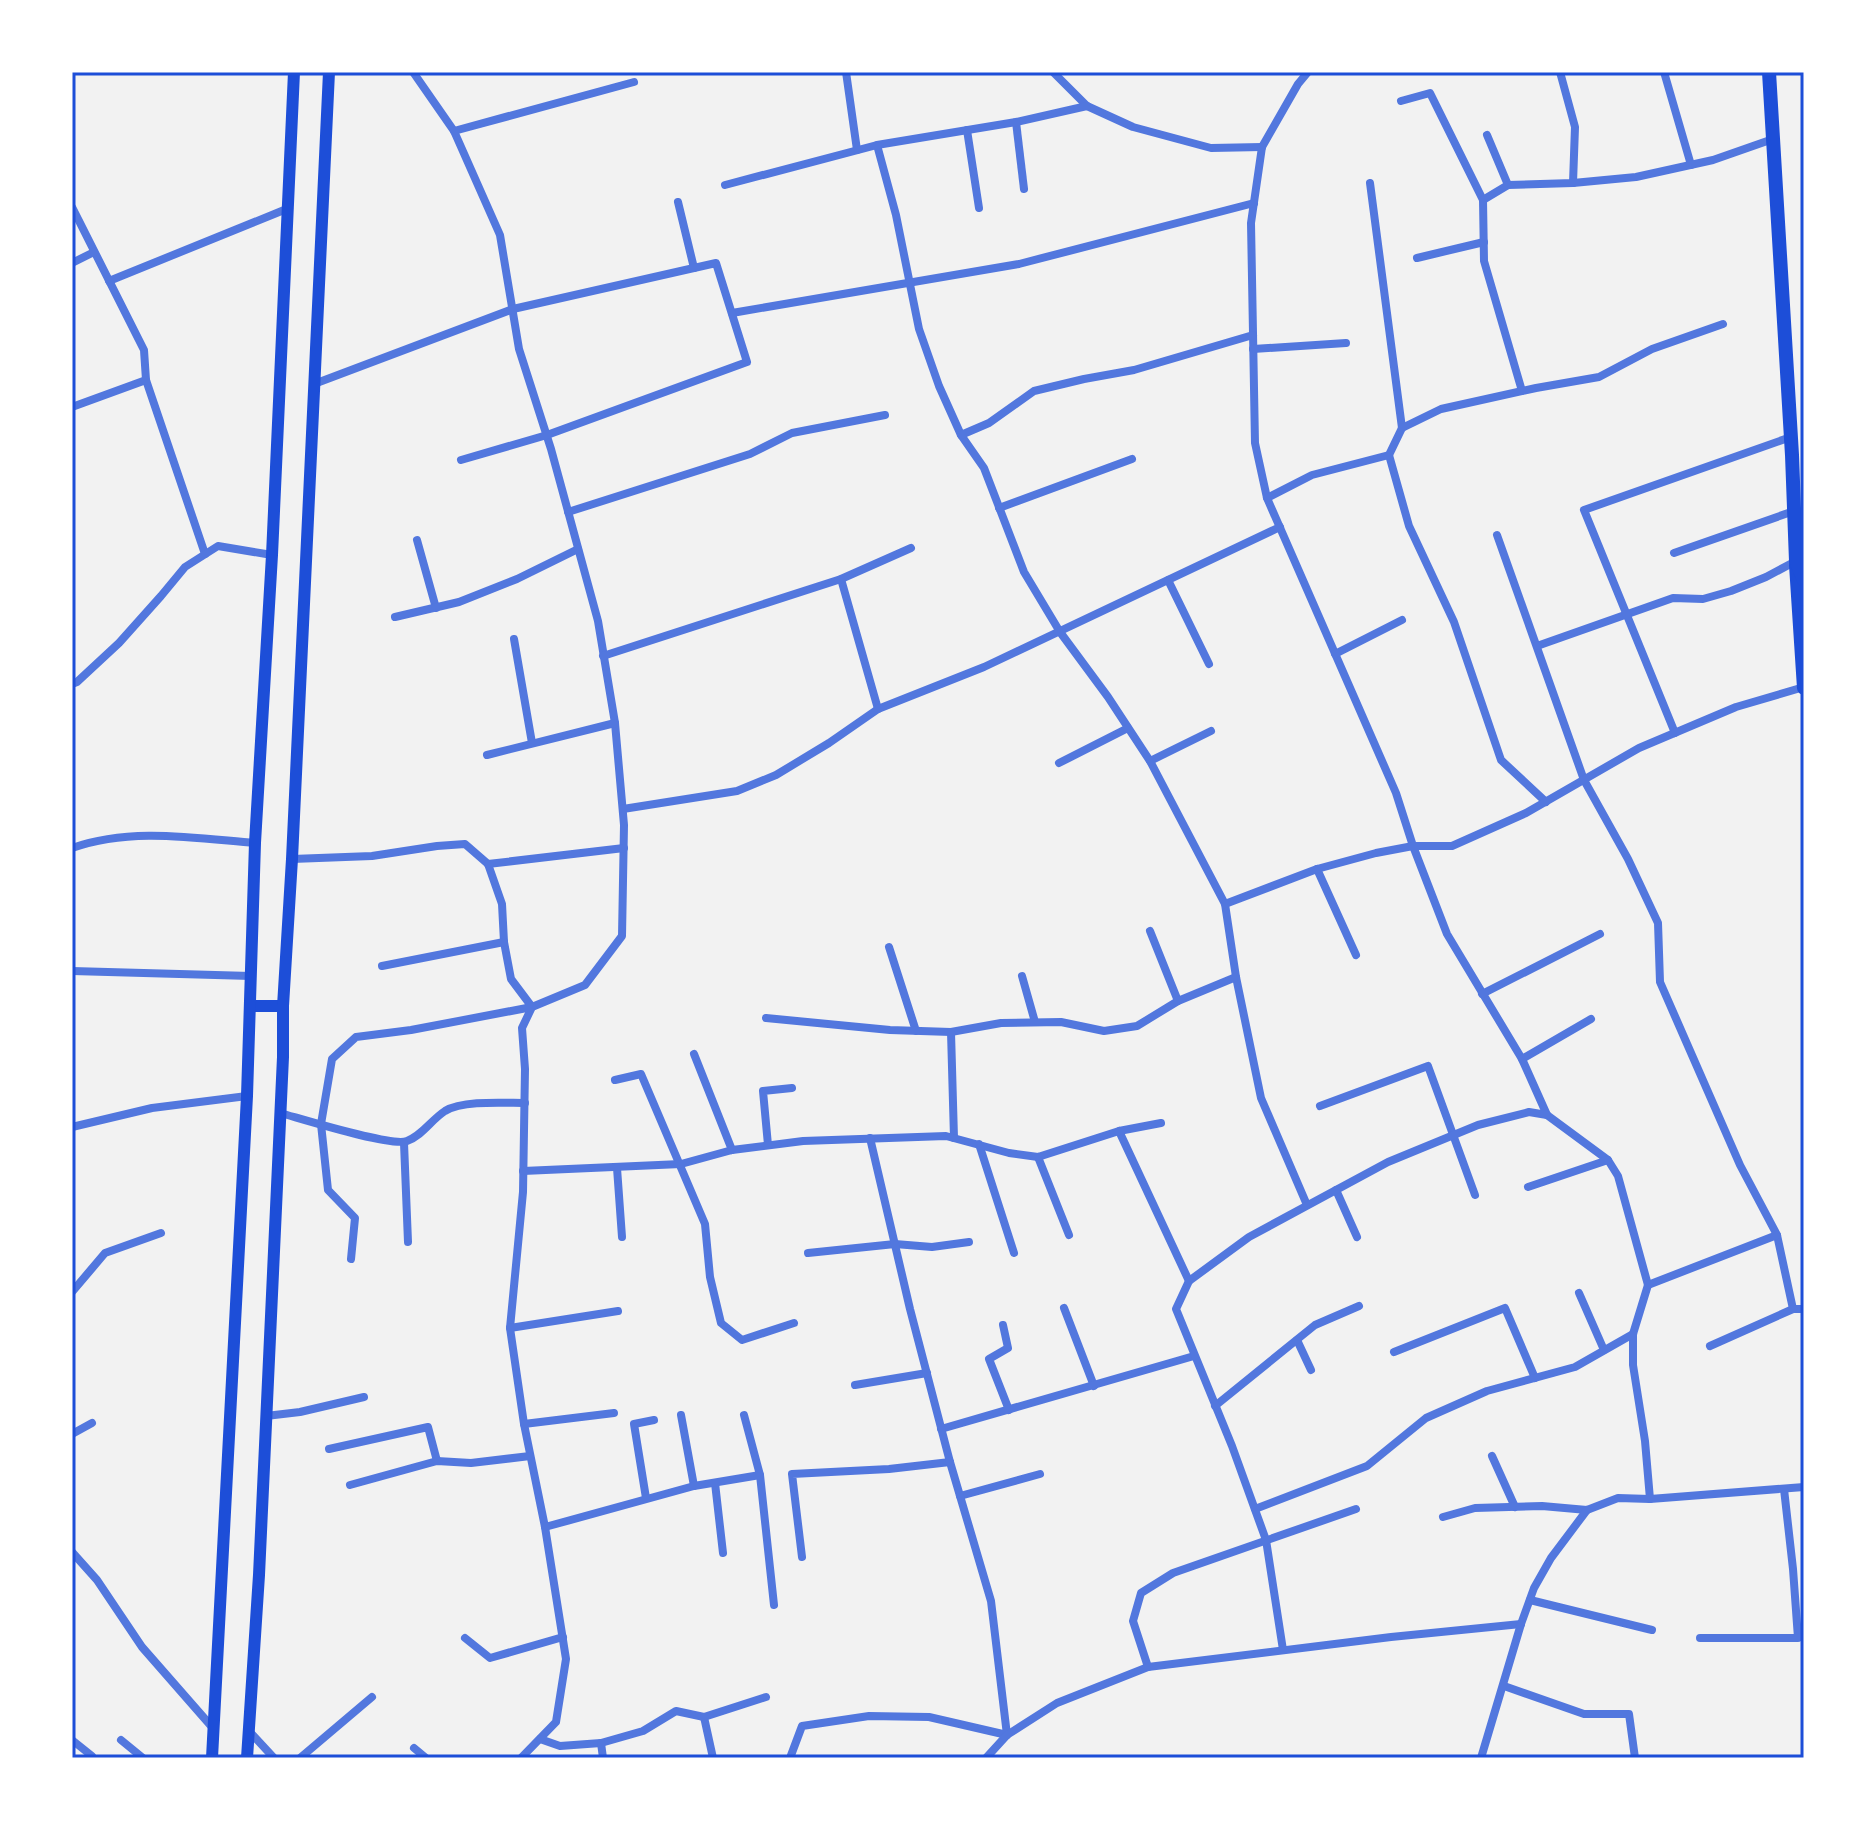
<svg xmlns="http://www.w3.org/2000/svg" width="1876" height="1830" viewBox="0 0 1876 1830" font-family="'Space Grotesk',sans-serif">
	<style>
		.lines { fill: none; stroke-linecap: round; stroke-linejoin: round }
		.minor { stroke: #5277de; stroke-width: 8 }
		.secondary { stroke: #1d4ed8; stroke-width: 12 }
		.primary { stroke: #1d4ed8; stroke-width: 14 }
		.trunk { stroke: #1d4ed8; stroke-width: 14 }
		.neatline { fill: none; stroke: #1d4ed8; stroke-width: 3 }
	</style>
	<rect width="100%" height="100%" fill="#f2f2f2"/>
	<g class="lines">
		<g class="minor">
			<polyline points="413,72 454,131 500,235 519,349 551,449 598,621 615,723 624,825 622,936 585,985 532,1007 522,1028 525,1069 523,1192 510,1328 524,1424 545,1527 566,1659 556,1722 521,1758"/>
			<polyline points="846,72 857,150"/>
			<polyline points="1053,72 1087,106 1133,127 1211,148 1262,147"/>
			<polyline points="1308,72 1298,84 1262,147 1251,223 1255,443 1267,498 1396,793 1413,846 1447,934 1522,1059 1547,1115 1608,1160 1618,1176 1648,1285 1633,1334 1633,1365 1645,1441 1650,1499"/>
			<polyline points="1560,72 1575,127 1573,183"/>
			<polyline points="1664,72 1691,165"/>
			<polyline points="1401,101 1430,93 1483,200"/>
			<polyline points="1016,122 1024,189"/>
			<polyline points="967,130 979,208"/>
			<polyline points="454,131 634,82"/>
			<polyline points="1487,135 1508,185"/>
			<polyline points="877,145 896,215 919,329 939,386 961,435 984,468 1024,572 1060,632 1108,697 1150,761 1225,904 1236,977 1261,1098 1307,1205"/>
			<polyline points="1370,183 1402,428"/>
			<polyline points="725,185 877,145 1016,122 1087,106"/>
			<polyline points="678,202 694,268"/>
			<polyline points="72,207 144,350 146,380 205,554"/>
			<polyline points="1417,258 1484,242"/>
			<polyline points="72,263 94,252"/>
			<polyline points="109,281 289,208"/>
			<polyline points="732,313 1019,264 1254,203"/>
			<polyline points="1253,349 1346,343"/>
			<polyline points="314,384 513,309 716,263 747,362 547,435 461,460"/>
			<polyline points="1522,391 1484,261 1483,200 1508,185 1573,183 1636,177 1713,160 1773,139"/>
			<polyline points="72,407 146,380"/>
			<polyline points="961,435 989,423 1034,391 1084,379 1134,370 1253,335"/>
			<polyline points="1389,455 1409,526 1454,622 1501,760 1546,802"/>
			<polyline points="1267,498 1312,475 1389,455 1402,428 1441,409 1536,388 1599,377 1652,349 1723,324"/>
			<polyline points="999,508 1132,459"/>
			<polyline points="568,512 750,454 792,433 885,415"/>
			<polyline points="1497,535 1584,780 1628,859 1658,923 1660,982 1740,1165 1777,1235 1793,1309 1804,1309"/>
			<polyline points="417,540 436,608"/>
			<polyline points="1674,553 1794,511"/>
			<polyline points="841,579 878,709"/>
			<polyline points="1168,580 1209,664"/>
			<polyline points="395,617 459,602 517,579 578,549"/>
			<polyline points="514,639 532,743"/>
			<polyline points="1537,646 1673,598 1703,599 1731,591 1766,577 1796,561"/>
			<polyline points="1335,654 1402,620"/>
			<polyline points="603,656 841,579 911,548"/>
			<polyline points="72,684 77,682 119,643 161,596 185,567 218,546 272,555"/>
			<polyline points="1675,733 1584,510 1791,437"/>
			<polyline points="487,755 615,723"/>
			<polyline points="1150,761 1211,731"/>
			<polyline points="1059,763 1128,728"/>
			<polyline points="623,809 737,791 776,775 829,743 878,709 984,667 1280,527"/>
			<path d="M72,848C130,827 195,838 255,843"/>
			<polyline points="292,859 372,856 437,846 465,844 488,864 502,904 504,942 511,979 532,1007 411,1030 356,1037 332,1059 321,1124 328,1190 355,1218 351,1259"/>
			<polyline points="488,864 624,848"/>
			<polyline points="1317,869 1356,955"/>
			<polyline points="1225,904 1317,869 1376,853 1413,846 1452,846 1526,813 1639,748 1736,707 1804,687"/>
			<polyline points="1150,931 1178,1001"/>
			<polyline points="889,947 916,1031"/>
			<polyline points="382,966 504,942"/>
			<polyline points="72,971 251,976"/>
			<polyline points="1022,976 1035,1022"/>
			<polyline points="1482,994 1600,934"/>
			<polyline points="766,1018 890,1030 951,1032 1001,1023 1061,1022 1104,1031 1137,1026 1178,1001 1236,977"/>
			<polyline points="951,1032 954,1138"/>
			<polyline points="694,1054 732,1150"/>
			<polyline points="1522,1059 1591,1019"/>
			<polyline points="615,1080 641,1074 705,1224 710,1277 721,1323 742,1340 794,1323"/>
			<polyline points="1320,1106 1428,1066 1475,1195"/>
			<path d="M280,1113C302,1119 391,1147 407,1141C423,1135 431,1120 445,1111C463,1100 504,1103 525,1103"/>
			<polyline points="72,1127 152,1108 247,1096"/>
			<polyline points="1119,1131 1189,1281"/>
			<polyline points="404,1143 408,1242"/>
			<polyline points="979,1144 1014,1253"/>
			<polyline points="768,1145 763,1091 792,1088"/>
			<polyline points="1038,1157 1069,1235"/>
			<polyline points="617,1168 622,1237"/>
			<polyline points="523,1171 681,1164 732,1150 803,1141 946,1136 1009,1153 1038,1157 1119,1131 1161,1123"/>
			<polyline points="1528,1187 1608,1160"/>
			<polyline points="1336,1190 1357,1237"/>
			<polyline points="808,1253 895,1244 932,1247 969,1242"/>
			<polyline points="1648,1285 1777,1235"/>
			<polyline points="72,1292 105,1253 161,1233"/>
			<polyline points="1579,1293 1604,1350"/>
			<polyline points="1064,1308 1094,1386"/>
			<polyline points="1003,1325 1008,1348 989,1359 1009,1410"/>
			<polyline points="510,1328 618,1311"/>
			<polyline points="1297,1340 1311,1370"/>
			<polyline points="1710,1346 1793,1309"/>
			<polyline points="1394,1352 1505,1308 1535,1378"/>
			<polyline points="855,1385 927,1373"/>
			<polyline points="1215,1406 1315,1325 1359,1306"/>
			<polyline points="681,1415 694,1486"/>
			<polyline points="744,1415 760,1475 774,1605"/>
			<polyline points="266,1416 300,1412 364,1397"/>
			<polyline points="524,1424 614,1413"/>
			<polyline points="941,1429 1194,1356"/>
			<polyline points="72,1434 92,1423"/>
			<polyline points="329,1449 428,1427 437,1461"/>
			<polyline points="1492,1456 1515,1507"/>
			<polyline points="715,1483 723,1553"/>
			<polyline points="350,1485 437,1461 471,1463 530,1456"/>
			<polyline points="960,1496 1040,1474"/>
			<polyline points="646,1498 634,1424 654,1420"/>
			<polyline points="1255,1509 1367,1466 1426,1418 1487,1391 1575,1367 1633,1334"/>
			<polyline points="1443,1517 1475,1508 1542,1506 1587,1510 1618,1498 1650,1499 1804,1487"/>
			<polyline points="545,1527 694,1486 760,1475"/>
			<polyline points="72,1552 97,1580 142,1647 212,1727"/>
			<polyline points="802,1557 792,1474 889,1469 950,1462"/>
			<polyline points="1530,1600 1652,1630"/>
			<polyline points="465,1638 490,1658 563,1637"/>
			<polyline points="1700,1638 1798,1638 1793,1569 1784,1489"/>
			<polyline points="1283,1650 1266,1540 1232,1446 1176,1309 1189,1281 1249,1237 1388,1162 1478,1125 1529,1112 1547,1115"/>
			<polyline points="1148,1667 1133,1621 1141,1593 1173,1573 1356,1509"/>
			<polyline points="1504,1686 1584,1714 1629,1714 1635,1758"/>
			<polyline points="704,1717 713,1758"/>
			<polyline points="249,1731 274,1758"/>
			<polyline points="540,1739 560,1746 601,1743 643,1731 676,1711 704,1717 766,1697"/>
			<polyline points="72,1740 92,1756"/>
			<polyline points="121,1740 143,1758"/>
			<polyline points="601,1743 603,1758"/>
			<polyline points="414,1748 426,1758"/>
			<polyline points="300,1758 372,1697"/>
			<polyline points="790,1758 802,1726 869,1716 929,1717 1007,1735 991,1601 950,1462 910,1309 870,1138"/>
			<polyline points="986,1758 1007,1735 1057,1703 1148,1667 1391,1637 1521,1624"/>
			<polyline points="1481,1758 1521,1624 1534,1588 1551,1558 1587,1510"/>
		</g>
		<g class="secondary">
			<polyline points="251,1006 283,1006"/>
			<polyline points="212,1758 247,1096 255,843 272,555 294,72"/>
			<polyline points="247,1758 259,1575 283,1057 283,1006 292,859 329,72"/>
		</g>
		<polyline class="primary" points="1796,565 1804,688"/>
		<polyline class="trunk" points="1769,72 1792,455 1796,561 1804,580"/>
	</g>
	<rect width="1876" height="1830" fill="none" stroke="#ffffff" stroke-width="148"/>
	<rect x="74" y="74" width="1728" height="1682" class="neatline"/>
</svg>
